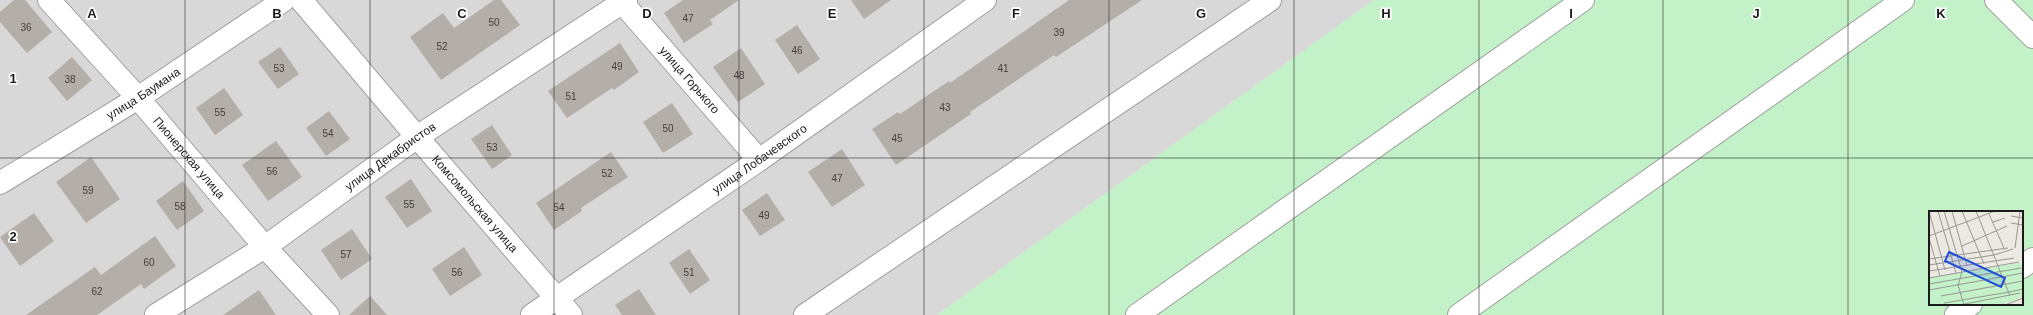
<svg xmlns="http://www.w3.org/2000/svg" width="2033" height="315" viewBox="0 0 2033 315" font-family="Arial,sans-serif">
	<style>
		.residential { fill: #d9d8d8 }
		.park { fill: #c3f2c9; fill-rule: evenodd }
		.building { fill: #b4aea8 }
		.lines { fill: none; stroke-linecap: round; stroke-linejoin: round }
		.minor-casing { stroke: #9f9f9f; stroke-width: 24 }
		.minor { stroke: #fff; stroke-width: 22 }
		.grid { fill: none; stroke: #1b1b1b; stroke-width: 1; stroke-opacity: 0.55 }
		.labels { text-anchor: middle; stroke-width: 3.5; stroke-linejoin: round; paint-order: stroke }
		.number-label { font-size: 10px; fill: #41403e }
		.street-label { font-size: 12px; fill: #1b1b1b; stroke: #fff }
		.inset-road { fill: none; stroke: #989792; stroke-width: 1 }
		.view { fill: #1d4ed8; fill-opacity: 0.15; stroke: #1d4ed8; stroke-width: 2 }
		.inset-edge { fill: none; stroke: #1b1b1b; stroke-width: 2 }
		.grid-label { font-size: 13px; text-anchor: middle; font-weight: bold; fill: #1b1b1b; stroke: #fff; stroke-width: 3.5; stroke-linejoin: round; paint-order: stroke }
	</style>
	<rect width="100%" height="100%" fill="#ebe9e2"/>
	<polygon class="residential" points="0,0 1374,0 937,315 0,315"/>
	<path class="park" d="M1374,0H2033V315H937ZM1930,212H2022V304H1930Z"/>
	<g class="building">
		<polygon points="14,0 25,0 52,32 27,53 0,22 0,12"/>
		<polygon points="494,0 501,0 520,25 441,80 410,37 443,13 454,28"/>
		<polygon points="683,0 739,0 710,20 713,24 684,43 664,13"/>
		<polygon points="851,0 891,0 864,19"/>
		<polygon points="1069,0 1142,0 1056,57 1054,55 970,112 971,114 896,165 872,129 898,112 900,114 949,81 950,83"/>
		<polygon points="797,25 820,59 798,74 775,40"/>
		<polygon points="620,43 639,72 614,90 612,88 567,118 548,91"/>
		<polygon points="280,47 299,74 278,89 258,62"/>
		<polygon points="741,48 765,84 738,102 713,67"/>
		<polygon points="72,57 92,80 67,101 48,78"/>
		<polygon points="224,88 243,115 215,135 196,108"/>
		<polygon points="672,103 693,134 663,153 643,122"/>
		<polygon points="329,111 350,139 326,156 306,128"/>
		<polygon points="492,125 512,155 492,169 471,139"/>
		<polygon points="276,141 302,177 268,201 242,165"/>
		<polygon points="842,149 865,185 832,207 808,172"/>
		<polygon points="611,152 628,177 581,208 582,211 554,230 536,203"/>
		<polygon points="91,157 120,199 86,223 56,182"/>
		<polygon points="411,179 432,211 407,228 385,197"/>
		<polygon points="183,181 204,211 177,230 156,201"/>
		<polygon points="767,193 785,220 760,236 742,210"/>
		<polygon points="34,213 54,241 20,266 0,237"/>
		<polygon points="352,229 372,259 341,280 321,250"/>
		<polygon points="155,236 176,266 144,289 141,284 97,315 26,315 95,267 101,275"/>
		<polygon points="464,247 482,275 450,296 432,269"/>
		<polygon points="689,249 710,280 690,294 669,263"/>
		<polygon points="639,289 656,315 622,315 615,305"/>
		<polygon points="259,290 276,315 223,315"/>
		<polygon points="370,296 387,315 349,315"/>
	</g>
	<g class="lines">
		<defs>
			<g id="minor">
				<path id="s1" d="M49,0L138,98L265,247L328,315"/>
				<path id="s2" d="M301,0L417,137L571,315"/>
				<path id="s3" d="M620,0L759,160"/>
				<polyline points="1996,0 2033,37"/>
				<path id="s4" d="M0,183L138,98L284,0"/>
				<polyline points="2022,267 2033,259"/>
				<path id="s5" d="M156,315L265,247L417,137L626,0"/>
				<path id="s6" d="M532,315L759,160L985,0"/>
				<polyline points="805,315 1270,0"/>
				<polyline points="1137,315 1583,0"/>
				<polyline points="1459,315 1903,0"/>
				<polyline points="1956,315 1971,304"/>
			</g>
		</defs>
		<use href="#minor" class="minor-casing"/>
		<use href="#minor" class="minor"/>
	</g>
	<path class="grid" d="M185,0V315M370,0V315M554,0V315M739,0V315M924,0V315M1109,0V315M1294,0V315M1479,0V315M1663,0V315M1848,0V315M0,158H2033"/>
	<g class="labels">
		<g class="number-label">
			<text x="688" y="22">47</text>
			<text x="494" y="26">50</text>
			<text x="26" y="31">36</text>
			<text x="1059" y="36">39</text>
			<text x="442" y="50">52</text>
			<text x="797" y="54">46</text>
			<text x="617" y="70">49</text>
			<text x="279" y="72">53</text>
			<text x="1003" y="72">41</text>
			<text x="739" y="79">48</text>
			<text x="70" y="83">38</text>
			<text x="571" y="100">51</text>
			<text x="945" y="111">43</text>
			<text x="220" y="116">55</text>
			<text x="668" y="132">50</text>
			<text x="328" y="137">54</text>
			<text x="897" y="142">45</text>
			<text x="492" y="151">53</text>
			<text x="272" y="175">56</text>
			<text x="607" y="177">52</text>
			<text x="837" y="182">47</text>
			<text x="88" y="194">59</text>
			<text x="409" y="208">55</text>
			<text x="180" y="210">58</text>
			<text x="559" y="211">54</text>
			<text x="764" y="219">49</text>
			<text x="346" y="258">57</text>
			<text x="149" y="266">60</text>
			<text x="457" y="276">56</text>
			<text x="689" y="276">51</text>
			<text x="97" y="295">62</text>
		</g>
		<g class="street-label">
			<text dy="4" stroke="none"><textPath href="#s3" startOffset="106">улица Горького</textPath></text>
			<text dy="4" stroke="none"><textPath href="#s4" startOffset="169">улица Баумана</textPath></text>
			<text dy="4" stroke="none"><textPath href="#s1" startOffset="211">Пионерская улица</textPath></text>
			<text dy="4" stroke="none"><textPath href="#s5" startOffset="283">улица Декабристов</textPath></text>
			<text dy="4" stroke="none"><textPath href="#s6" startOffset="276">улица Лобачевского</textPath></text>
			<text dy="4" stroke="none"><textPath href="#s2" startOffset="268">Комсомольская улица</textPath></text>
		</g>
	</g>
	<g transform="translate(1929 211)">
		<rect width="94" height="94" fill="#ebe9e2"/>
		<path d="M91,52L94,58V84L88,88L72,94H0V67Z" fill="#c3f2c9"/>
		<path class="inset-road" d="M0,0L16,59M9,0L27,62M15,0L33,61L29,74L35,94M23,0L38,55M33,0L55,53M47,0L81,85M60,3L75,37M82,5L94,7M64,11L76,7M82,12L94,14M0,25L66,0M0,27L11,65M33,35L78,15M86,37L91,0M0,48L79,37M0,54L65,44L84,38M0,60L85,47M0,67L90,51M0,73L92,57M0,79L94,62M80,81L94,78M12,85L94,70M15,92L80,81M31,94L91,82M76,94L94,87"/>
		<path class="view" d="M20,41L76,67L72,76L16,50Z"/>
		<rect width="94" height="94" class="inset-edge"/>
	</g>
	<g class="grid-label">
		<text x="92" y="18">A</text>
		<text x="277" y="18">B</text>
		<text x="462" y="18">C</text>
		<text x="647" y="18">D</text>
		<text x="832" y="18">E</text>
		<text x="1016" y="18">F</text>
		<text x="1201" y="18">G</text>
		<text x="1386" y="18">H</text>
		<text x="1571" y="18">I</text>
		<text x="1756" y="18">J</text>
		<text x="1941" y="18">K</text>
		<text x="13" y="83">1</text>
		<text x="13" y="241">2</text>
	</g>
</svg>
